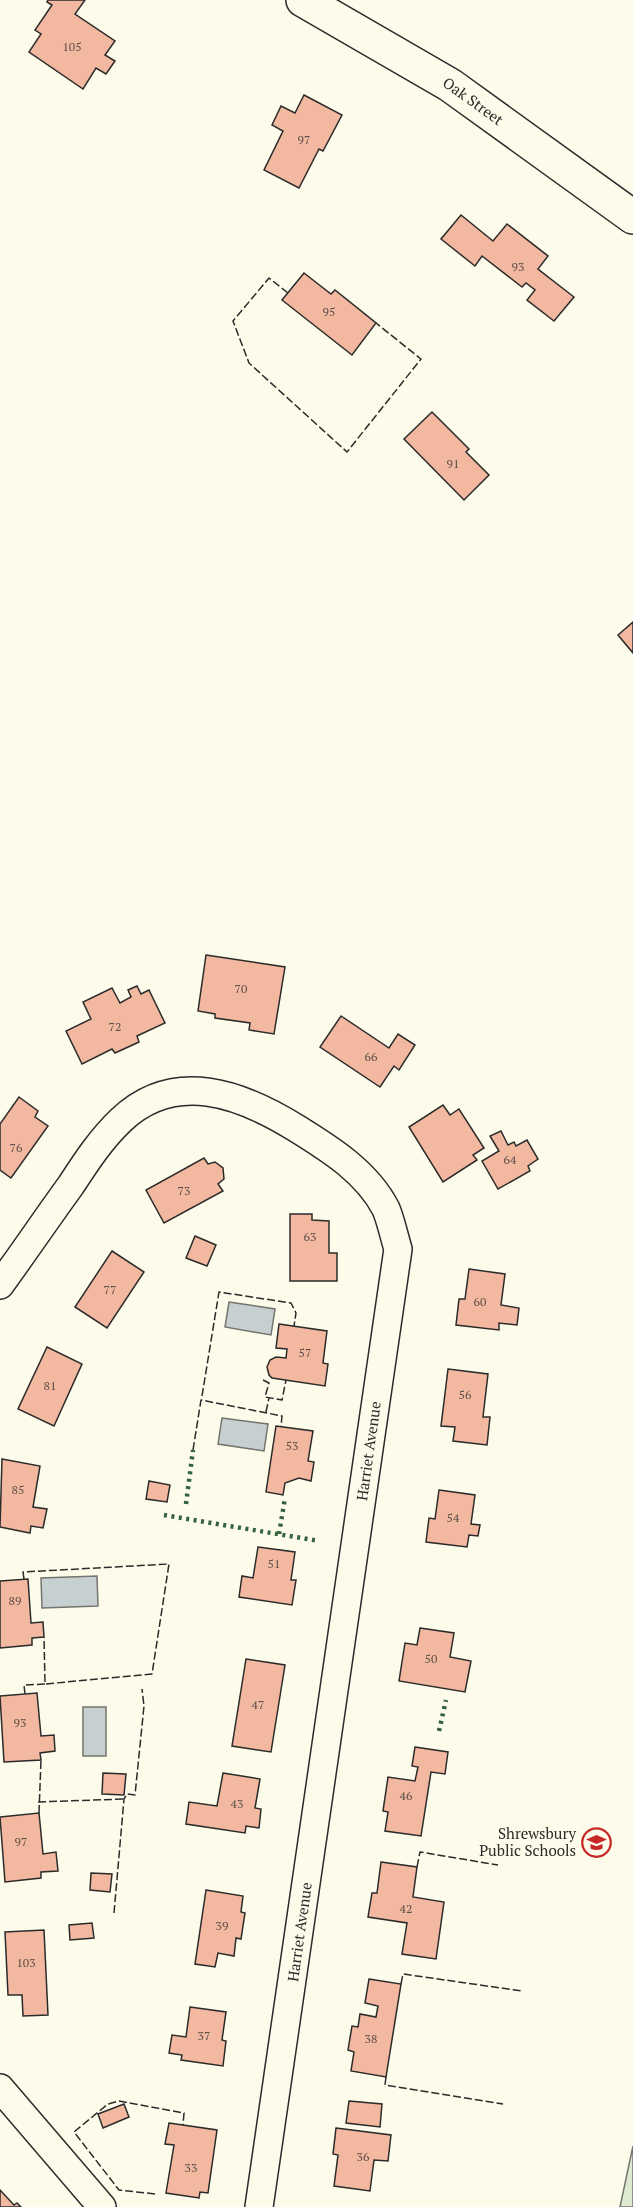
<svg xmlns="http://www.w3.org/2000/svg" width="633" height="2207" viewBox="0 0 633 2207" font-family="'PT Serif',serif">
	<style>
		.green { fill: #deebd1; stroke: #74746e; stroke-width: 1.5 }
		.water { fill: #c7d0d0; stroke: #74746e; stroke-width: 1.5 }
		.building { fill: #f2b8a0; stroke: #2b2b2b; stroke-width: 1.5 }
		.lines { fill: none; stroke-linecap: round; stroke-linejoin: round }
		.minor-casing { stroke: #2b2b2b; stroke-width: 30 }
		.tertiary-casing { stroke: #2b2b2b; stroke-width: 36 }
		.minor { stroke: #fdfbea; stroke-width: 27 }
		.tertiary { stroke: #fdfbea; stroke-width: 33 }
		.hedge { stroke: #34623c; stroke-width: 4.5; stroke-dasharray: 3 4.5; stroke-linecap: butt }
		.fence { stroke: #2b2b2b; stroke-width: 1.5; stroke-dasharray: 8 3; stroke-linecap: butt }
		.labels { text-anchor: middle; stroke-width: 4.5; stroke-linejoin: round; paint-order: stroke }
		.number-label { font-size: 12px; fill: #5d4e48 }
		.street-label { font-size: 15px; fill: #2b2b2b; stroke: #fdfbea }
		.poi-label { font-size: 15px; fill: #2b2b2b; stroke: #fdfbea; text-anchor: end }
	</style>
	<rect width="100%" height="100%" fill="#fdfbea"/>
	<polygon class="green" points="633,2146 633,2207 620,2207"/>
	<g class="water">
		<polygon points="229,1302 275,1309 271,1335 225,1327"/>
		<polygon points="222,1418 268,1424 264,1451 218,1444"/>
		<polygon points="97,1576 98,1606 42,1608 41,1578"/>
		<rect x="83" y="1707" width="23" height="49"/>
	</g>
	<g class="building">
		<polygon points="48,0 85,0 75,14 115,41 105,55 115,61 106,74 96,68 83,89 29,52 41,34 35,30 52,5 47,2"/>
		<polygon points="304,95 342,115 323,151 319,149 299,188 264,170 283,131 272,125 281,106 295,113"/>
		<polygon points="461,215 493,241 507,224 548,256 538,269 574,297 554,321 527,300 535,290 526,283 522,287 482,256 475,266 441,239"/>
		<polygon points="304,273 331,294 335,290 376,323 352,355 282,300"/>
		<polygon points="432,412 469,449 466,452 489,475 464,500 404,439"/>
		<polygon points="633,622 633,653 618,635"/>
		<polygon points="206,955 285,967 274,1034 249,1030 250,1023 215,1018 215,1014 198,1011"/>
		<polygon points="137,986 141,994 149,990 165,1023 137,1036 139,1042 115,1053 112,1049 82,1064 66,1031 91,1019 83,1002 112,988 120,1003 131,997 128,990"/>
		<polygon points="341,1016 389,1048 398,1034 415,1045 399,1070 394,1066 380,1087 320,1047"/>
		<polygon points="19,1097 38,1111 35,1117 48,1126 11,1178 0,1170 0,1124"/>
		<polygon points="443,1105 450,1115 459,1109 484,1148 473,1155 477,1160 443,1182 409,1127"/>
		<polygon points="501,1131 508,1145 514,1142 516,1146 527,1140 538,1159 528,1166 530,1171 498,1189 482,1161 499,1151 490,1136"/>
		<polygon points="204,1158 208,1164 215,1162 223,1168 224,1179 218,1184 223,1191 164,1223 146,1190"/>
		<polygon points="290,1214 312,1214 312,1220 329,1221 329,1253 337,1253 337,1281 290,1281"/>
		<polygon points="195,1236 216,1245 207,1266 186,1258"/>
		<polygon points="112,1251 144,1272 107,1328 75,1307"/>
		<polygon points="469,1269 505,1274 501,1305 519,1308 517,1325 499,1323 499,1330 456,1325 459,1299 465,1299"/>
		<polygon points="279,1324 327,1331 323,1363 328,1364 325,1386 272,1378 269,1375 267,1367 270,1360 276,1357 286,1358 287,1349 276,1348"/>
		<polygon points="47,1347 82,1364 54,1426 18,1409"/>
		<polygon points="448,1369 488,1374 483,1417 490,1417 487,1445 453,1441 455,1427 441,1426"/>
		<polygon points="276,1426 313,1431 308,1461 314,1462 311,1481 299,1478 285,1483 283,1495 266,1492"/>
		<polygon points="2,1459 40,1466 33,1507 47,1509 43,1528 31,1526 30,1533 0,1527"/>
		<polygon points="149,1481 170,1485 167,1502 146,1499"/>
		<polygon points="439,1490 475,1495 471,1524 480,1525 478,1536 469,1535 467,1547 426,1542 429,1518 435,1519"/>
		<polygon points="258,1547 295,1552 291,1580 296,1580 292,1605 239,1597 242,1576 253,1578"/>
		<polygon points="28,1579 31,1623 43,1622 44,1637 32,1638 32,1645 0,1648 0,1581"/>
		<polygon points="420,1628 454,1633 450,1657 471,1661 465,1692 399,1681 405,1643 417,1645"/>
		<polygon points="246,1659 285,1665 271,1752 232,1746"/>
		<polygon points="37,1693 41,1736 54,1735 55,1751 40,1753 41,1760 4,1762 0,1696"/>
		<polygon points="415,1747 448,1752 445,1774 431,1772 421,1836 385,1831 388,1812 383,1811 388,1777 415,1781 418,1767 412,1766"/>
		<polygon points="103,1773 126,1774 124,1795 102,1794"/>
		<polygon points="223,1773 260,1779 255,1808 261,1809 259,1828 246,1826 245,1833 186,1824 189,1802 217,1806"/>
		<polygon points="39,1813 43,1854 56,1852 58,1871 41,1872 41,1878 5,1882 0,1817"/>
		<polygon points="381,1862 417,1867 413,1897 444,1902 436,1959 402,1954 407,1923 368,1917 372,1893 377,1893"/>
		<polygon points="91,1873 112,1874 110,1892 90,1890"/>
		<polygon points="206,1890 243,1896 241,1912 245,1913 241,1939 236,1938 234,1956 218,1953 215,1967 195,1964"/>
		<polygon points="92,1923 94,1938 70,1940 69,1925"/>
		<polygon points="44,1930 48,2015 23,2016 22,1995 8,1995 5,1932"/>
		<polygon points="369,1979 401,1984 386,2077 351,2071 354,2052 348,2050 352,2026 358,2027 360,2014 376,2017 378,2006 365,2003"/>
		<polygon points="190,2007 226,2012 222,2040 226,2041 223,2066 181,2060 182,2055 169,2053 172,2035 186,2037"/>
		<polygon points="349,2101 382,2104 380,2127 346,2123"/>
		<polygon points="124,2104 129,2117 103,2128 98,2114"/>
		<polygon points="169,2123 217,2130 208,2193 200,2192 199,2198 166,2193 174,2145 165,2144"/>
		<polygon points="336,2128 391,2135 388,2161 374,2160 370,2191 334,2186 338,2155 333,2154"/>
		<polygon points="0,2190 14,2205 17,2203 21,2207 0,2207"/>
	</g>
	<g class="lines">
		<defs>
			<g id="minor">
				<path d="M0,1285C24,1252 47,1218 71,1185C86,1162 101,1139 121,1120C175,1069 241,1094 296,1128C330,1149 367,1172 386,1209C391,1221 394,1236 398,1249L259,2207"/>
				<polyline points="0,2088 102,2207"/>
			</g>
			<g id="tertiary">
				<path id="s1" d="M303,0L450,85L633,217"/>
			</g>
		</defs>
		<use href="#minor" class="minor-casing"/>
		<use href="#tertiary" class="tertiary-casing"/>
		<use href="#minor" class="minor"/>
		<use href="#tertiary" class="tertiary"/>
		<g class="hedge">
			<polyline points="186,1504 193,1450"/>
			<polyline points="164,1515 319,1541"/>
			<polyline points="279,1534 285,1498"/>
			<polyline points="439,1731 446,1700"/>
		</g>
		<g class="fence">
			<polyline points="288,293 269,278 233,321 249,363 347,452 421,359 376,323"/>
			<polyline points="263,1380 269,1383 265,1397 282,1400 286,1380"/>
			<polyline points="202,1396 219,1292 291,1303 296,1313 294,1326"/>
			<polyline points="266,1412 269,1398"/>
			<polyline points="193,1450 201,1400 282,1416 281,1427"/>
			<polyline points="24,1579 23,1572 169,1564 152,1674 45,1684 44,1637"/>
			<polyline points="25,1694 24,1685 45,1684"/>
			<polyline points="38,1802 124,1799"/>
			<polyline points="39,1813 41,1760"/>
			<polyline points="417,1867 420,1852 498,1865"/>
			<polyline points="114,1913 124,1799 127,1794 135,1795 144,1706 142,1689"/>
			<polyline points="401,1984 403,1974 522,1991"/>
			<polyline points="386,2077 385,2085 503,2104"/>
			<polyline points="155,2194 119,2190 74,2132 108,2104 119,2101 184,2113 183,2125"/>
		</g>
	</g>
	<defs>
		<symbol id="school-ring" viewBox="-11 -11 22 22"><circle r="9.5" fill="#fdfbea" stroke="#c62828" stroke-width="1.5"/><path d="M0-5L7-2L0 1L-7-2ZM-4 1L0 2.5L4 1V4Q0 6-4 4Z" fill="#c62828"/></symbol>
	</defs>
	<g fill-rule="evenodd">
		<use href="#school-ring" x="580" y="1826" width="33" height="33"/>
	</g>
	<g class="labels">
		<g class="number-label">
			<text x="72" y="51">105</text>
			<text x="304" y="144">97</text>
			<text x="518" y="271">93</text>
			<text x="329" y="316">95</text>
			<text x="453" y="468">91</text>
			<text x="241" y="993">70</text>
			<text x="115" y="1031">72</text>
			<text x="371" y="1061">66</text>
			<text x="16" y="1152">76</text>
			<text x="510" y="1164">64</text>
			<text x="184" y="1195">73</text>
			<text x="310" y="1241">63</text>
			<text x="110" y="1294">77</text>
			<text x="480" y="1306">60</text>
			<text x="305" y="1357">57</text>
			<text x="50" y="1390">81</text>
			<text x="465" y="1399">56</text>
			<text x="292" y="1450">53</text>
			<text x="18" y="1494">85</text>
			<text x="453" y="1522">54</text>
			<text x="274" y="1568">51</text>
			<text x="15" y="1605">89</text>
			<text x="431" y="1663">50</text>
			<text x="258" y="1709">47</text>
			<text x="20" y="1727">93</text>
			<text x="406" y="1800">46</text>
			<text x="237" y="1808">43</text>
			<text x="21" y="1846">97</text>
			<text x="406" y="1913">42</text>
			<text x="222" y="1930">39</text>
			<text x="26" y="1967">103</text>
			<text x="204" y="2040">37</text>
			<text x="371" y="2043">38</text>
			<text x="363" y="2161">36</text>
			<text x="191" y="2172">33</text>
		</g>
		<g class="street-label">
			<text dy="5" stroke="none"><textPath href="#s1" startOffset="198">Oak Street</textPath></text>
			<text transform="translate(369 1451) rotate(-82)" y="5">Harriet Avenue</text>
			<text transform="translate(300 1932) rotate(-82)" y="5">Harriet Avenue</text>
		</g>
		<g class="poi-label">
			<text x="576" y="1839">Shrewsbury<tspan x="576" dy="17">Public Schools</tspan></text>
		</g>
	</g>
</svg>
